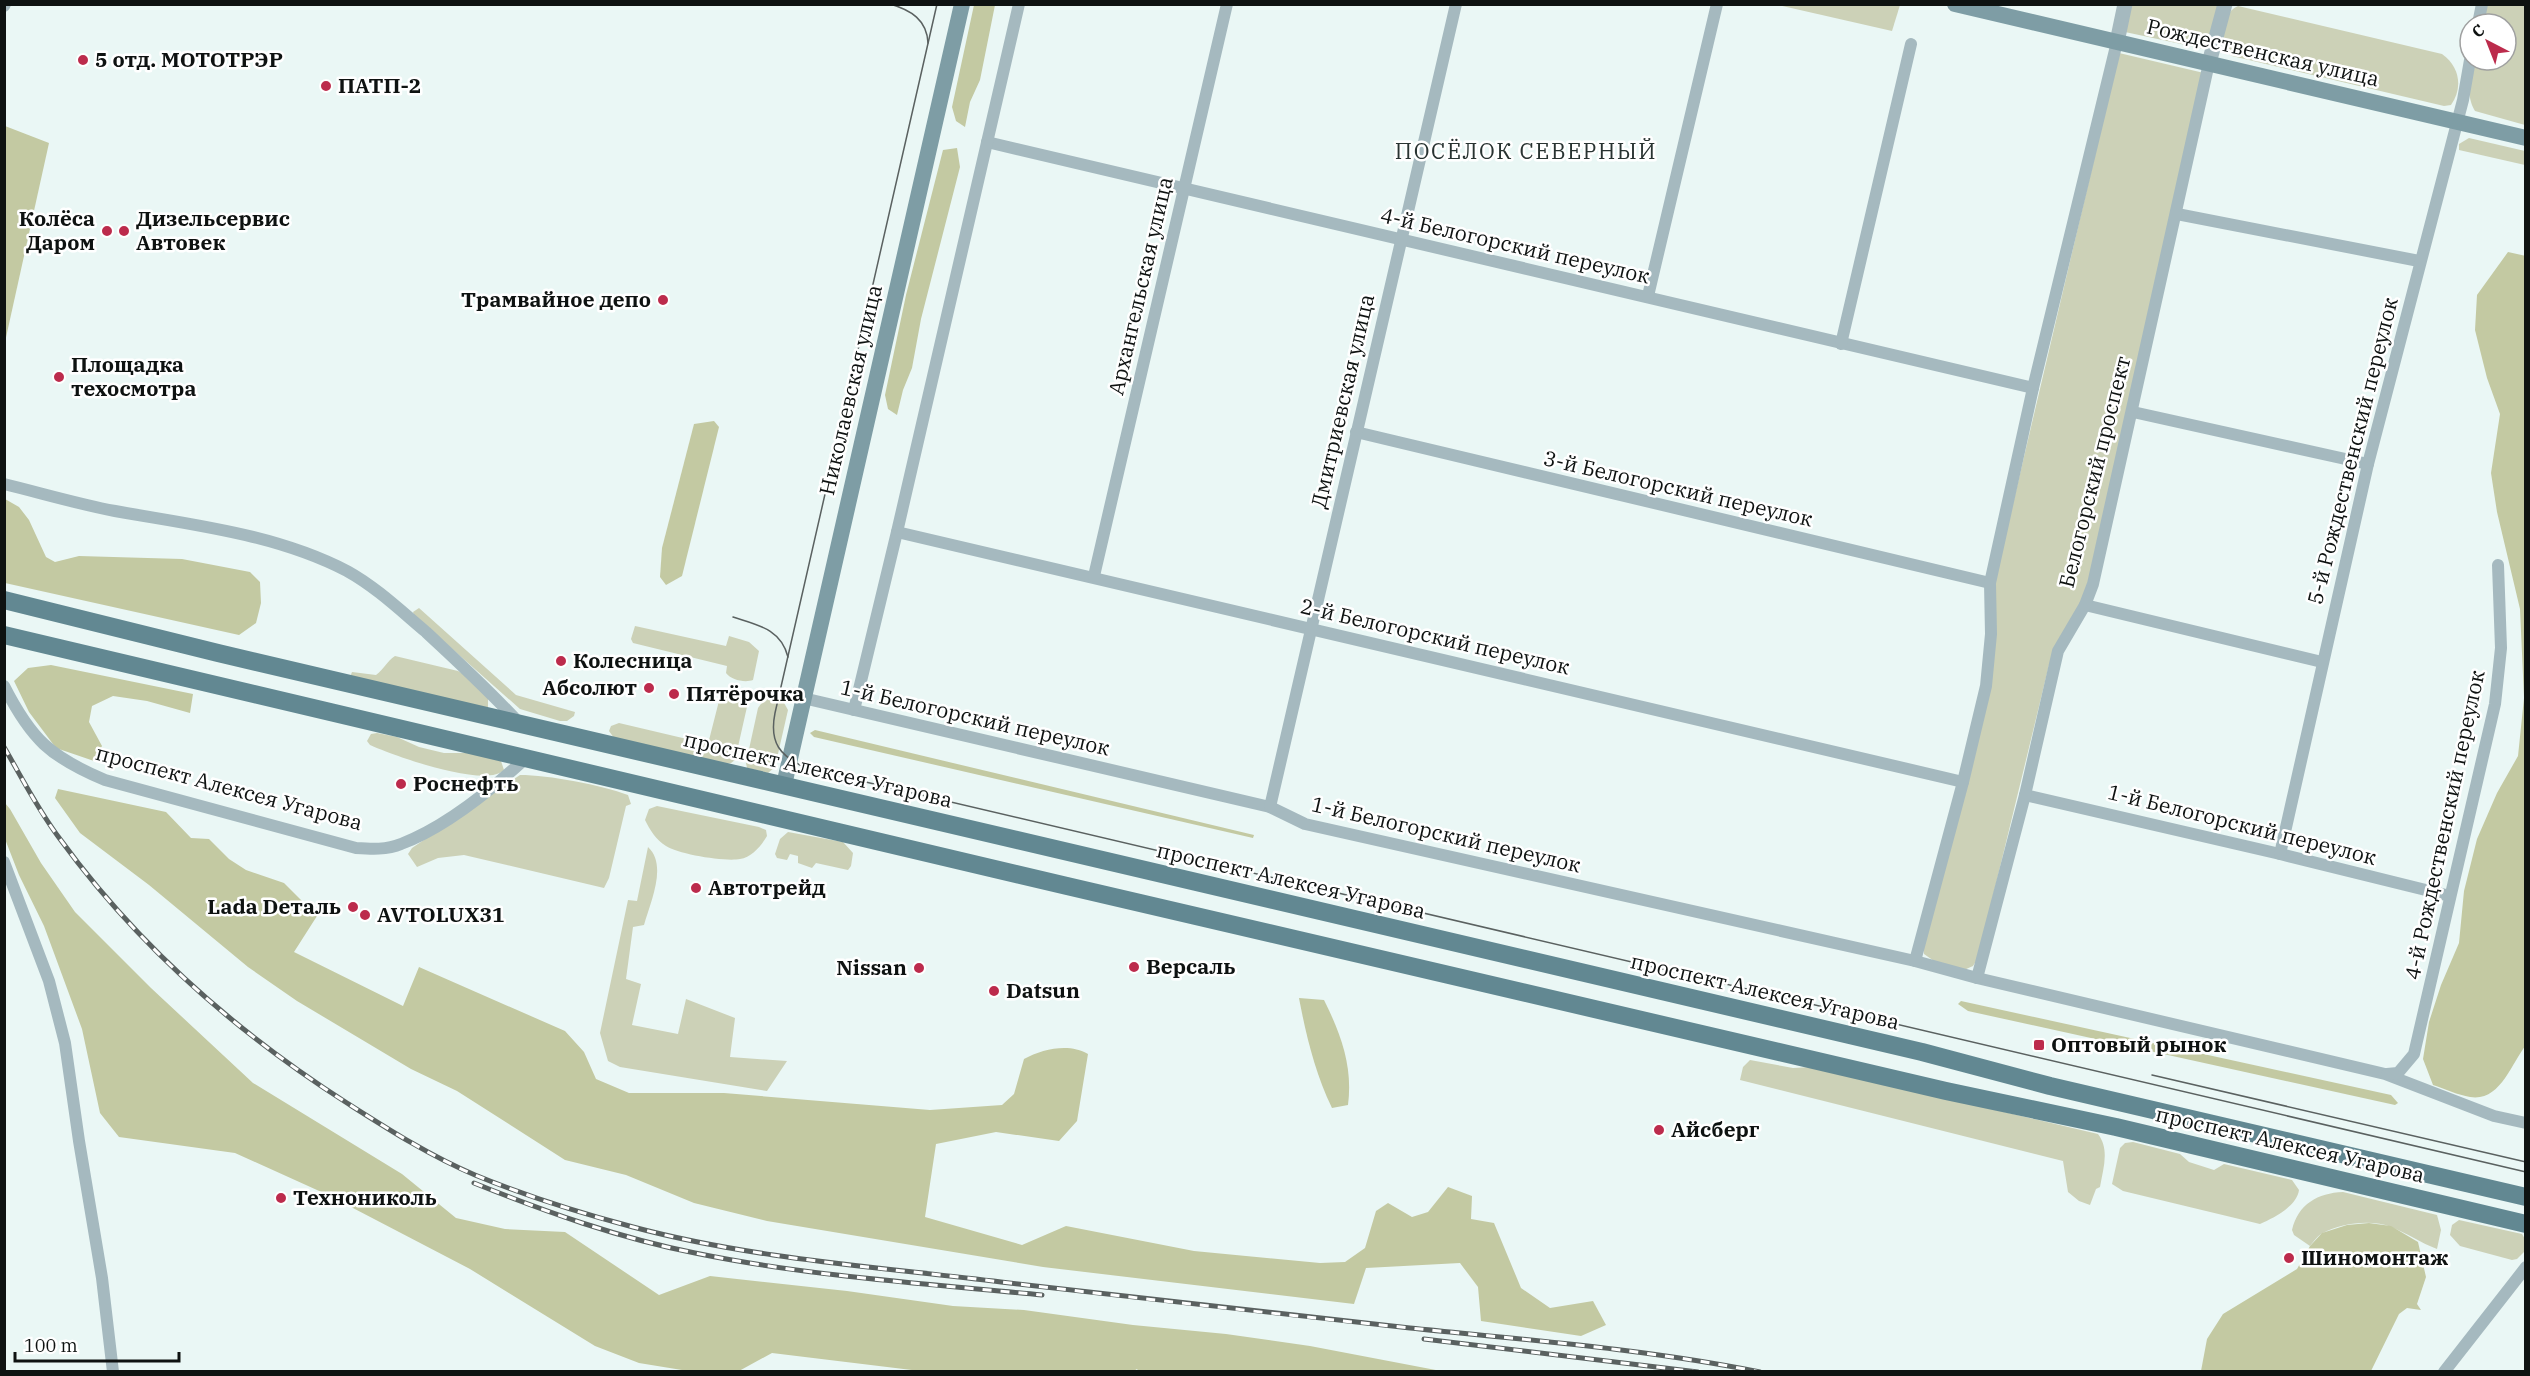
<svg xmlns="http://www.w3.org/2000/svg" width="2530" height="1376" viewBox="0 0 2530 1376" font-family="'IBM Plex Serif',serif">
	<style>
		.green { fill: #ccd1b7 }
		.forest { fill: #c3c9a2 }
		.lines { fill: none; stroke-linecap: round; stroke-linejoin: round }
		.minor { stroke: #a5b9bf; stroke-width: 12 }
		.tertiary { stroke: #a5b9bf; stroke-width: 15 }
		.secondary { stroke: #7e9da5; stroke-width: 16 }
		.primary { stroke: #628892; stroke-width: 18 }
		.tram { stroke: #5a6160; stroke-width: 1.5 }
		.rail-casing { stroke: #5a6160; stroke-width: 5 }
		.rail { stroke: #fff; stroke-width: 3; stroke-dasharray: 9; stroke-linecap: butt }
		.poi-dot { fill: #bc2b4c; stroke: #fff; stroke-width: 2 }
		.labels { text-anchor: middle; stroke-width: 5; stroke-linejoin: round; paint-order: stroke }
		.street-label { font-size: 21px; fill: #0e1211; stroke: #fff }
		.poi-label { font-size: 21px; font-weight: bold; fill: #0e1211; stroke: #fff; text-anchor: start }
		.neighbourhood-label { font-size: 22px; letter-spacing: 1.5px; fill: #283331; stroke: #fff }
	</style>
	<rect width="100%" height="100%" fill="#eaf7f5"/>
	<g class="green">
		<polygon points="1778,5 1900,4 1900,5 1892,31"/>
		<polygon points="2131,5 2219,5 2209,50 2125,32"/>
		<path d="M2487,5H2525V125L2475,111C2465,94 2471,78 2475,60H2506V24H2483Z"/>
		<path d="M2238,6L2442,54C2460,67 2463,88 2451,105L2444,106L2232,56L2225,52C2218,38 2223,12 2238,6Z"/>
		<polygon points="2119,53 2204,73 2088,589 2049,665 1978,958 1973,966 1964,970 1934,961 1924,954 1923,944 1991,675 1995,580"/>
		<polygon points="2469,138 2525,151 2525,165 2459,150 2459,144"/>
		<polygon points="419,608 516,695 575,712 574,716 567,721 560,721 520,709 414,615 413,612"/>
		<path d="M635,626L726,646L729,636L749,642L759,651L753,680C745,683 731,680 726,673L727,666L633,643L631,639Z"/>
		<path d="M395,656L458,671L467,676L488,697V709L350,677L352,672L376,675C384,669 387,661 395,656Z"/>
		<polygon points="725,690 745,692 749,698 735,760 731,763 726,764 614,738 609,731 611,726 619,723 708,744 720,697"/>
		<polygon points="769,698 783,701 788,710 775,767 768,773 747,768 746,763 758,708 763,701"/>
		<path d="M377,733L397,737L419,747L444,753H470L501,761L504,770C486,789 392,755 370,745L367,741L371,734Z"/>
		<path d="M520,775C548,775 602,785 628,795L631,804L626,806L609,878L604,888L464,855L438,858L417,867L408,854L412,848Z"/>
		<path d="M657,806L759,827L766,830L767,836C761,846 752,857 740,859C725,862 678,854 666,846C656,840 650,830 645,820L649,809Z"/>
		<polygon points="788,832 843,842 853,853 851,866 848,870 816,863 812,868 798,863 798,856 790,854 787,860 777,858 775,854 780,839"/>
		<path d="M648,847C668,865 650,903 644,925L633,927L626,979L641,984L632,1025L678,1034L686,999L735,1018L730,1057L787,1061L767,1091L620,1067L608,1061L600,1033L628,900L637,901Z"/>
		<path d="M1750,1060L1793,1068L1812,1067L2098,1134C2110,1150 2103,1169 2100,1187L2096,1189L2090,1205L2079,1201L2068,1192L2063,1161L1740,1080L1743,1067Z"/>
		<path d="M2133,1142L2180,1154L2189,1162L2214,1170L2224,1164L2292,1180L2299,1190C2297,1206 2274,1218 2260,1224L2123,1191L2112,1184L2120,1148L2125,1143Z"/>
		<path d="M2343,1192L2437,1215L2441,1230L2437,1249C2421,1243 2407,1233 2391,1227C2372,1219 2341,1223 2323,1233C2318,1235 2314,1241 2310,1246L2294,1235L2292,1230C2298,1204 2318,1193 2343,1192Z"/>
		<polygon points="2459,1220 2522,1234 2525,1239 2525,1251 2517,1259 2512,1260 2460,1246 2450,1235 2452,1225"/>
	</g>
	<g class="forest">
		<polygon points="974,5 995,5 980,80 970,102 965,127 956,121 952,107"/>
		<polygon points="5,126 49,143 5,342 4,126"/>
		<polygon points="957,148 960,167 921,319 912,368 903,390 897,415 888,409 885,395 906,295 943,150"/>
		<path d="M2508,252L2526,256V1045C2511,1064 2500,1102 2470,1097C2458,1095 2445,1089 2433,1085L2423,1059L2429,1022L2441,985L2459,943L2464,891L2477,839L2497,793L2518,756L2524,698L2520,609L2497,512L2491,473L2500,414L2487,378L2475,330L2477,295Z"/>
		<polygon points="714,421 719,427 682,576 666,585 660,577 662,548 694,424"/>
		<polygon points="5,499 19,507 29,520 46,557 55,562 79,556 182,559 250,572 260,582 261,603 256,623 239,635 5,583"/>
		<polygon points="51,665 193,694 190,713 147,701 113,696 92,706 89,722 102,746 94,761 56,748 29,712 14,681 28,668"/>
		<polygon points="815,730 1254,835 1253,838 814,737 810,733"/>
		<path d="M58,789L166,812L191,838L209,839L229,859L246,870L284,883L317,916L294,952L403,1006L419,967L565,1031L584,1052L596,1079L629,1093H724L930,1110L1002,1105L1014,1094L1024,1059C1043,1049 1069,1043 1088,1054L1077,1121L1059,1141L996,1132L936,1144L925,1217L1022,1245L1066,1226L1194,1251L1320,1263L1345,1262L1365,1248L1376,1211L1388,1203L1412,1217L1428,1212L1448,1187L1472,1196L1471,1219L1494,1223L1521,1288L1550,1308L1593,1301L1606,1325L1581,1336L1481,1321L1478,1287L1460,1263L1366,1268L1354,1304L1043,1267L767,1221L694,1203L626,1175L565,1160L457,1091L411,1069L297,1001L248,967L149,885L80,833L55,798Z"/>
		<polygon points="5,803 10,809 41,863 75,912 151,988 253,1083 402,1174 456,1218 505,1229 565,1232 659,1295 710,1276 847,1291 953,1306 1024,1310 1133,1325 1226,1334 1310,1346 1441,1371 1139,1372 1137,1369 1132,1372 920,1371 772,1353 739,1371 688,1371 639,1363 595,1346 470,1269 328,1195 235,1153 119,1137 100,1113 82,1029 44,926 19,875 5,839"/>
		<path d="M1299,998L1324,1000C1341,1034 1353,1067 1348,1105L1332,1108C1315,1073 1306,1035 1299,998Z"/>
		<polygon points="1961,1001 2391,1095 2398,1103 2395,1105 1968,1011 1958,1004"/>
		<polygon points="2369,1223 2391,1226 2418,1242 2426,1277 2417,1304 2421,1310 2407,1308 2399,1314 2371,1371 2201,1371 2207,1339 2223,1314 2297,1269 2310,1246 2322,1233 2347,1225"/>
	</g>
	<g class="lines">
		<g class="minor">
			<polyline points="4,6 5,4"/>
			<polyline points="2478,24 2482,4"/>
			<polyline points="987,142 2033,388"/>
			<polyline points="2177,214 2419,261"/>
			<polyline points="1648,296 1717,4"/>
			<polyline points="1841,344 1911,44"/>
			<polyline points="2133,412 2368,464"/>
			<polyline points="1356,432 1990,583"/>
			<path d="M4,484C41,493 78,504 115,511C193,525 276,534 347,571C376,587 401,611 426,632C458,662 490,691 520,724"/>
			<polyline points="897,532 1963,782"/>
			<polyline points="1094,576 1227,4"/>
			<polyline points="2085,605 2322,662"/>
			<path d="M4,686C31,739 50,757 105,780L356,848C371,849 387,850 401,844C446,827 491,790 526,758"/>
			<polyline points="803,698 1270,807 1305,824 1915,961 1977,978 2385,1074 2494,1116 2526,1123"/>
			<polyline points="854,710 897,532 1019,4"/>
			<polyline points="2025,795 2280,854 2450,896"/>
			<polyline points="1270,807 1456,4"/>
			<polyline points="2280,854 2368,464 2463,100 2470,60"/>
			<polyline points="4,862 49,981 65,1043 79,1141 102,1278 113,1372"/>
			<polyline points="1915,961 1963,782 1986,686 1991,634 1990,583 2033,388 2117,42"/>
			<polyline points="1977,978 2025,795 2058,651 2085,605 2093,584 2209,63"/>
			<polyline points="2387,1074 2398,1073 2414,1054 2495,704 2501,648 2498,565"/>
			<polyline points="2444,1372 2526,1267"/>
		</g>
		<g class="tertiary">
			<polyline points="2117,42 2125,4"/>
			<polyline points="2209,63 2225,4"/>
		</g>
		<g class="secondary">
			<polyline points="1955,4 2526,138"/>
			<polyline points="784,785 962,4"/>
		</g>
		<g class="primary">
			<polyline points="4,600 218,653 1922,1052 2050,1086 2526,1197"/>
			<polyline points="4,635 1067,886 1946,1091 2116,1127 2526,1224"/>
		</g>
		<g class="tram">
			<path d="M890,4C911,10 927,20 928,43"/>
			<path d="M937,4L775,713C769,743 780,756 806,768L2526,1172"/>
			<path d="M733,617C758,625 781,629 788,657"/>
			<polyline points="2152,1075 2526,1162"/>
		</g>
		<defs>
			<g id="rail">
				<path d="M4,747C22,778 38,810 60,839C138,946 236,1032 347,1103C388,1129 430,1156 475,1175C526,1196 580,1213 633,1227C753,1259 879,1267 1001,1282C1138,1298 1274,1314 1410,1328C1527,1340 1645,1349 1760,1372"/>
				<path d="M474,1183C546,1212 619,1238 695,1253C807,1276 928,1284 1042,1295"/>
				<polyline points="1424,1339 1698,1372"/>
			</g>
		</defs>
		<use href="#rail" class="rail-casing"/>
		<use href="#rail" class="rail"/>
	</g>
	<g class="poi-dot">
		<circle cx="83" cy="60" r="6"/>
		<circle cx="326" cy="86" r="6"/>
		<circle cx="107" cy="231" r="6"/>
		<circle cx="124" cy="231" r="6"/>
		<circle cx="663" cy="300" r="6"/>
		<circle cx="59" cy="377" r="6"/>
		<circle cx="561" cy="661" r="6"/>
		<circle cx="649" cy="688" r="6"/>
		<circle cx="674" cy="694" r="6"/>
		<circle cx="401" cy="784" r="6"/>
		<circle cx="696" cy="888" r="6"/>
		<circle cx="353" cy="907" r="6"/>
		<circle cx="365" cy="915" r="6"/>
		<circle cx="1134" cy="967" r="6"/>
		<circle cx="919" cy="968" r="6"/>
		<circle cx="994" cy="991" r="6"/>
		<rect x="2033" y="1039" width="12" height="12" rx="3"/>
		<circle cx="1659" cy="1130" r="6"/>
		<circle cx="281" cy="1198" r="6"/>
		<circle cx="2289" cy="1258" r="6"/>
	</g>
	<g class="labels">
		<g class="street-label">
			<text transform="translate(2263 53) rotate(13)" y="7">Рождественская улица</text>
			<text transform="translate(1515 246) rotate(13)" y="7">4-й Белогорский переулок</text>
			<text transform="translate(1141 286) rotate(-77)" y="7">Архангельская улица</text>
			<text transform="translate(851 390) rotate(-77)" y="7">Николаевская улица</text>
			<text transform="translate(1343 401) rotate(-77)" y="7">Дмитриевская улица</text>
			<text transform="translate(2353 451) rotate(-76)" y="7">5-й Рождественский переулок</text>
			<text transform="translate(2095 472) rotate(-76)" y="7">Белогорский проспект</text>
			<text transform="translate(1678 489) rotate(13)" y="7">3-й Белогорский переулок</text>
			<text transform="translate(1435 637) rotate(13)" y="7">2-й Белогорский переулок</text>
			<text transform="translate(975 718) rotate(13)" y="7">1-й Белогорский переулок</text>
			<text transform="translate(818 770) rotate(13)" y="7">проспект Алексея Угарова</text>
			<text transform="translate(229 788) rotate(15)" y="7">проспект Алексея Угарова</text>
			<text transform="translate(2242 825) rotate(14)" y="7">1-й Белогорский переулок</text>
			<text transform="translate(2445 825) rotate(-78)" y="7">4-й Рождественский переулок</text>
			<text transform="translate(1446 835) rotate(13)" y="7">1-й Белогорский переулок</text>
			<text transform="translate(1291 881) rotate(13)" y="7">проспект Алексея Угарова</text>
			<text transform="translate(1765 992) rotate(13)" y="7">проспект Алексея Угарова</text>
			<text transform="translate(2290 1145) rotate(13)" y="7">проспект Алексея Угарова</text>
		</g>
		<g class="poi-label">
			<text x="95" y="67">5 отд. МОТОТРЭР</text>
			<text x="338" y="93">ПАТП-2</text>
			<text x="95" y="226" text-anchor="end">Колёса<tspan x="95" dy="24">Даром</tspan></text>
			<text x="136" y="226">Дизельсервис<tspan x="136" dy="24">Автовек</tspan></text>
			<text x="651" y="307" text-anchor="end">Трамвайное депо</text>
			<text x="71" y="372">Площадка<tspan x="71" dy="24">техосмотра</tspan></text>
			<text x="573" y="668">Колесница</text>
			<text x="637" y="695" text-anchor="end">Абсолют</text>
			<text x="686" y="701">Пятёрочка</text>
			<text x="413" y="791">Роснефть</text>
			<text x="708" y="895">Автотрейд</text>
			<text x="341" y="914" text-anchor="end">Lada Dеталь</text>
			<text x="377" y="922">AVTOLUX31</text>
			<text x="1146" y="974">Версаль</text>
			<text x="907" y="975" text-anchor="end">Nissan</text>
			<text x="1006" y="998">Datsun</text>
			<text x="2051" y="1052">Оптовый рынок</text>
			<text x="1671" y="1137">Айсберг</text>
			<text x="293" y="1205">Технониколь</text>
			<text x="2301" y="1265">Шиномонтаж</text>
		</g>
		<g class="neighbourhood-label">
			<text x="1526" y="159">ПОСЁЛОК СЕВЕРНЫЙ</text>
		</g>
	</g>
	<rect width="2530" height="1376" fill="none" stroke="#0e1211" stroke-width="12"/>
	<g transform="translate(2488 42) rotate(318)"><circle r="28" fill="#ffffff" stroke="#9fa0a0" stroke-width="1.5"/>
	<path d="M0-4.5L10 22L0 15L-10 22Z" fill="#bc2b4c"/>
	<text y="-9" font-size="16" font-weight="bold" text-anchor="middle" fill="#0e1211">С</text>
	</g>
	<path d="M15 1352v9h164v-9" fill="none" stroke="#0e1211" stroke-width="3"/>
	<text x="24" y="1352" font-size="18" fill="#0e1211" stroke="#ffffff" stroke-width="4.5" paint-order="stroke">100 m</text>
</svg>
